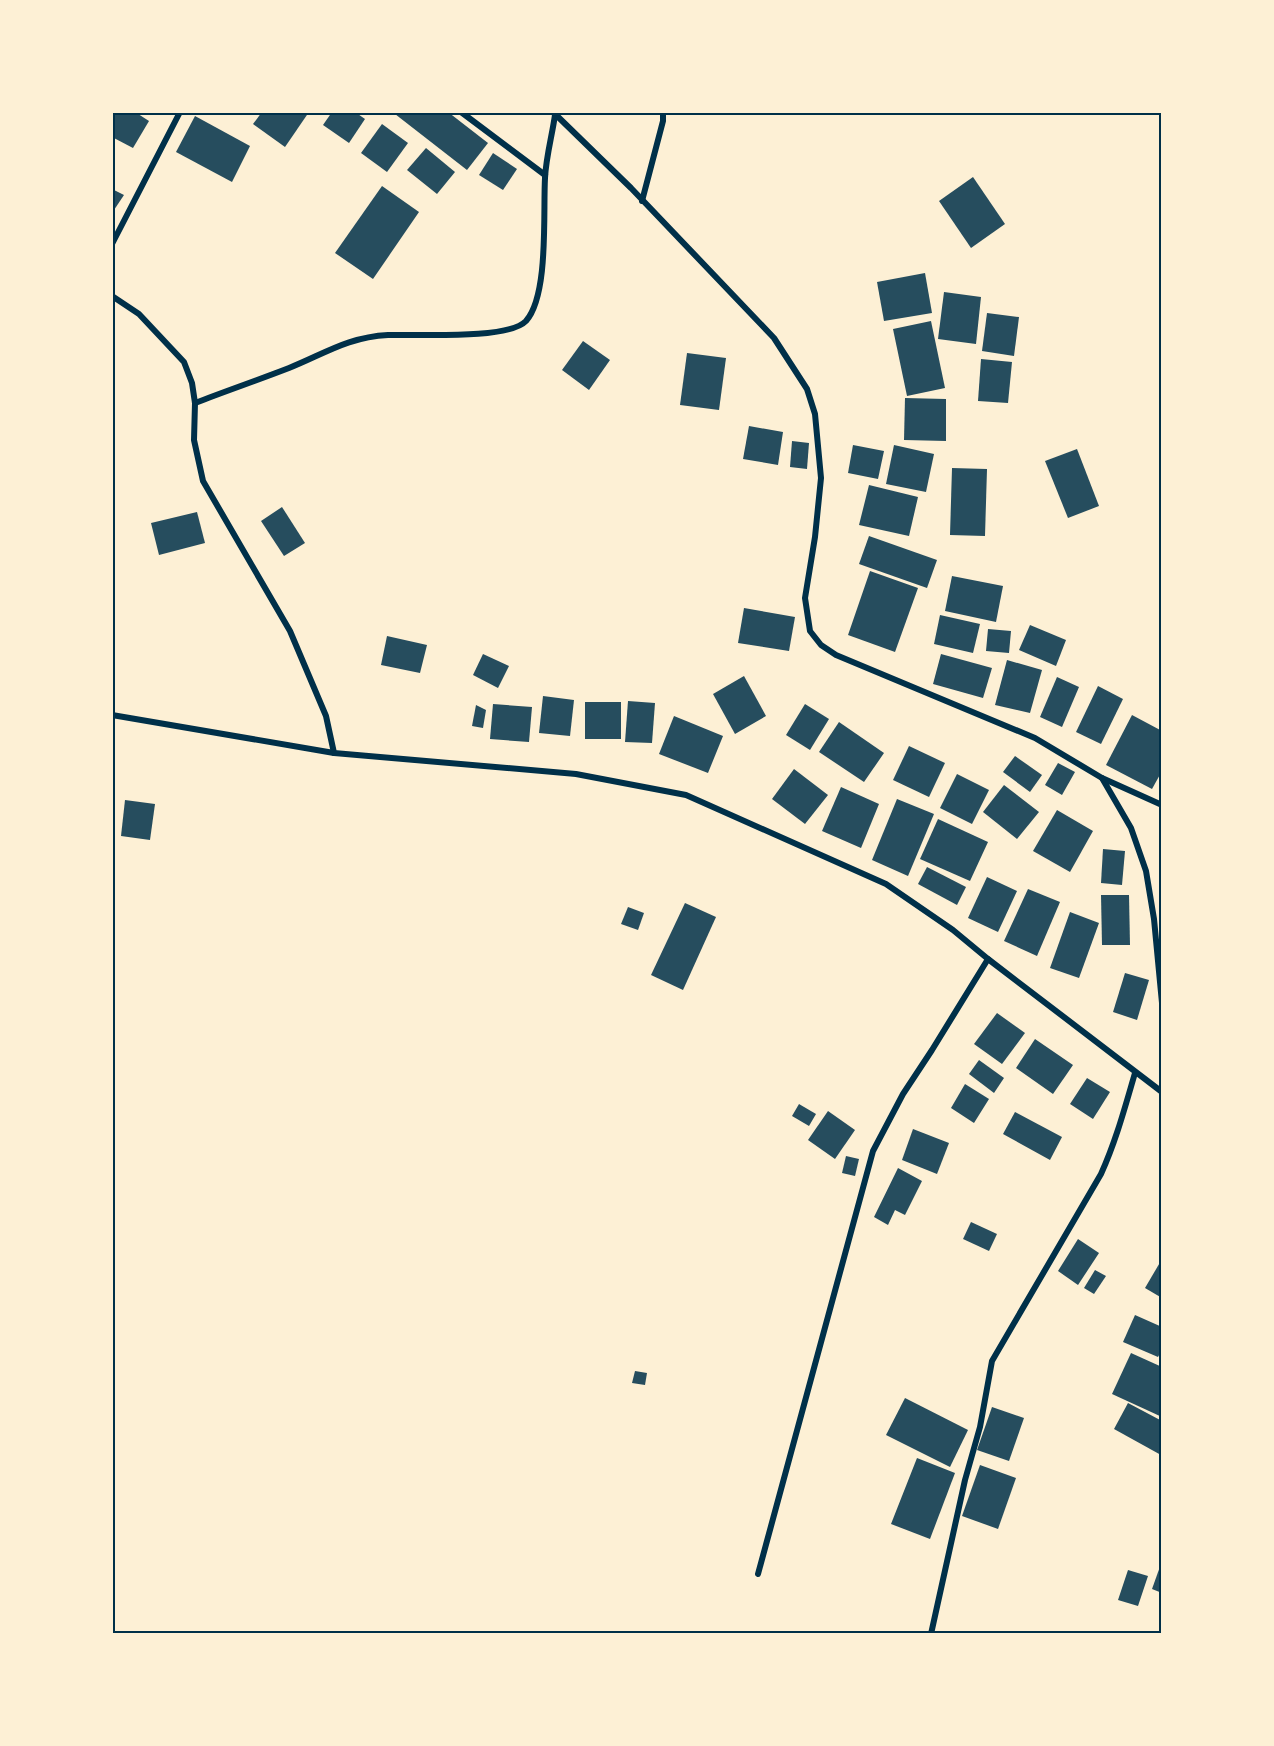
<svg xmlns="http://www.w3.org/2000/svg" width="1274" height="1746" viewBox="0 0 1274 1746" font-family="Quicksand,sans-serif">
	<style>
		.building { fill: #264d5e }
		.lines { fill: none; stroke-linecap: round; stroke-linejoin: round }
		.minor { stroke: #003049; stroke-width: 6 }
		.neatline { fill: none; stroke: #003049; stroke-width: 2 }
	</style>
	<rect width="100%" height="100%" fill="#fdf0d5"/>
	<g class="building">
		<polygon points="112,112 135,112 149,121 133,148 112,137"/>
		<polygon points="262,112 309,112 285,147 253,124"/>
		<polygon points="332,112 355,112 365,119 349,143 323,125"/>
		<polygon points="396,112 448,112 488,143 467,170 395,114"/>
		<polygon points="195,116 250,146 232,182 176,152"/>
		<polygon points="382,124 408,143 387,172 361,153"/>
		<polygon points="426,148 455,172 437,194 407,170"/>
		<polygon points="493,153 517,169 503,190 479,175"/>
		<polygon points="973,177 1005,224 971,248 939,201"/>
		<polygon points="382,186 419,212 373,279 335,253"/>
		<polygon points="112,189 124,195 112,213"/>
		<polygon points="925,273 932,313 884,321 877,282"/>
		<polygon points="944,292 981,297 976,344 938,339"/>
		<polygon points="987,313 1019,317 1014,356 982,351"/>
		<polygon points="931,321 945,388 907,396 893,329"/>
		<polygon points="583,341 610,360 589,390 562,370"/>
		<polygon points="687,353 726,358 719,410 680,405"/>
		<polygon points="981,359 1012,362 1008,403 978,401"/>
		<polygon points="905,398 946,399 946,441 904,440"/>
		<polygon points="749,426 783,432 778,465 743,459"/>
		<polygon points="792,441 809,443 807,469 790,467"/>
		<polygon points="853,445 884,451 878,479 848,473"/>
		<polygon points="894,445 934,454 926,492 886,484"/>
		<polygon points="1077,449 1099,506 1068,518 1045,461"/>
		<polygon points="952,468 987,469 985,536 950,535"/>
		<polygon points="869,485 918,497 909,536 859,525"/>
		<polygon points="282,507 305,543 284,556 261,521"/>
		<polygon points="197,512 205,543 159,555 151,523"/>
		<polygon points="869,536 937,560 927,588 859,564"/>
		<polygon points="870,571 918,588 895,652 848,635"/>
		<polygon points="952,576 1003,586 996,622 945,611"/>
		<polygon points="744,608 795,617 789,651 738,643"/>
		<polygon points="940,615 980,624 973,653 934,644"/>
		<polygon points="1030,625 1066,640 1056,666 1019,650"/>
		<polygon points="988,629 1011,631 1009,653 986,651"/>
		<polygon points="387,636 427,645 420,673 381,665"/>
		<polygon points="483,654 509,666 498,688 473,675"/>
		<polygon points="941,654 992,668 983,698 933,684"/>
		<polygon points="1007,660 1042,670 1030,713 995,705"/>
		<polygon points="744,676 766,716 735,734 713,694"/>
		<polygon points="1057,677 1079,687 1062,727 1040,717"/>
		<polygon points="1098,686 1123,699 1101,744 1076,732"/>
		<polygon points="543,696 574,700 570,736 539,733"/>
		<polygon points="628,701 655,703 652,743 625,742"/>
		<rect x="585" y="702" width="36" height="37"/>
		<polygon points="493,704 532,707 529,742 490,739"/>
		<polygon points="805,704 829,719 810,750 786,735"/>
		<polygon points="476,705 486,710 483,728 472,726"/>
		<polygon points="1132,715 1162,731 1162,771 1152,789 1106,765"/>
		<polygon points="674,716 723,736 708,773 659,754"/>
		<polygon points="839,722 884,753 864,782 819,752"/>
		<polygon points="909,746 945,763 929,797 893,780"/>
		<polygon points="1015,756 1042,775 1030,792 1003,772"/>
		<polygon points="1058,763 1075,772 1062,795 1045,785"/>
		<polygon points="794,769 828,795 805,824 772,799"/>
		<polygon points="957,774 989,790 972,824 940,808"/>
		<polygon points="1004,785 1039,812 1017,839 983,812"/>
		<polygon points="841,787 879,804 861,848 822,831"/>
		<polygon points="897,799 934,814 908,876 872,860"/>
		<polygon points="125,800 155,804 150,840 121,836"/>
		<polygon points="1057,810 1093,831 1070,872 1033,851"/>
		<polygon points="938,819 988,842 970,881 920,859"/>
		<polygon points="1103,849 1125,851 1122,885 1101,883"/>
		<polygon points="927,867 966,887 957,905 918,884"/>
		<polygon points="987,877 1017,891 998,932 968,918"/>
		<polygon points="1028,889 1060,902 1037,956 1004,941"/>
		<polygon points="1101,895 1129,895 1130,945 1102,945"/>
		<polygon points="685,903 716,917 683,990 651,975"/>
		<polygon points="628,907 644,913 638,930 621,924"/>
		<polygon points="1070,912 1099,923 1079,978 1050,968"/>
		<polygon points="1125,973 1149,980 1137,1020 1113,1012"/>
		<polygon points="997,1013 1025,1033 1002,1064 974,1044"/>
		<polygon points="1035,1039 1073,1065 1053,1094 1016,1068"/>
		<polygon points="979,1060 1004,1078 994,1093 969,1074"/>
		<polygon points="1087,1078 1110,1092 1093,1119 1070,1104"/>
		<polygon points="965,1084 989,1099 974,1123 951,1108"/>
		<polygon points="799,1104 816,1114 809,1126 792,1116"/>
		<polygon points="828,1111 855,1130 835,1159 808,1140"/>
		<polygon points="1015,1112 1062,1137 1050,1160 1003,1134"/>
		<polygon points="913,1129 949,1143 937,1174 902,1160"/>
		<polygon points="846,1156 859,1159 855,1176 842,1173"/>
		<polygon points="898,1168 922,1181 905,1215 895,1210 888,1225 874,1217"/>
		<polygon points="971,1222 997,1234 989,1251 963,1239"/>
		<polygon points="1078,1239 1099,1253 1078,1285 1058,1271"/>
		<polygon points="1162,1259 1162,1298 1145,1288"/>
		<polygon points="1095,1270 1106,1276 1094,1294 1084,1288"/>
		<polygon points="1135,1315 1162,1327 1162,1350 1158,1357 1123,1342"/>
		<polygon points="1131,1353 1162,1367 1162,1417 1112,1394"/>
		<polygon points="635,1371 647,1373 645,1385 632,1383"/>
		<polygon points="905,1398 968,1430 950,1467 886,1435"/>
		<polygon points="1128,1403 1162,1421 1161,1455 1114,1429"/>
		<polygon points="992,1407 1024,1418 1009,1461 977,1450"/>
		<polygon points="917,1458 955,1473 930,1539 891,1524"/>
		<polygon points="980,1465 1016,1478 998,1529 962,1516"/>
		<polygon points="1162,1561 1162,1593 1152,1589"/>
		<polygon points="1128,1570 1148,1576 1138,1606 1118,1600"/>
	</g>
	<g class="lines">
		<g class="minor">
			<polyline points="461,112 545,175"/>
			<polyline points="553,112 631,188 774,338 807,389 815,414 821,478 815,537 805,598 810,631 821,645 836,655 1035,738 1102,778 1131,828 1146,871 1154,919 1162,1003"/>
			<polyline points="642,201 663,121 663,112"/>
			<polyline points="112,244 180,112"/>
			<polyline points="112,296 139,314 184,362 192,383 195,403 194,440 203,481 290,631 326,716 334,753"/>
			<path d="M195,403C226,391 258,380 289,368C324,354 348,337 388,335C416,334 508,340 526,321C549,295 543,213 545,178C546,157 552,136 555,115"/>
			<polyline points="112,715 334,753 576,774 686,795 886,884 953,930 988,959 1162,1092"/>
			<polyline points="1102,778 1162,805"/>
			<polyline points="758,1574 873,1151 903,1094 932,1050 988,959"/>
			<path d="M931,1634L965,1480L980,1427L992,1361L1101,1174C1116,1141 1125,1107 1135,1073"/>
		</g>
	</g>
	<rect width="1274" height="1746" fill="none" stroke="#fdf0d5" stroke-width="228"/>
	<rect x="114" y="114" width="1046" height="1518" class="neatline"/>
</svg>
